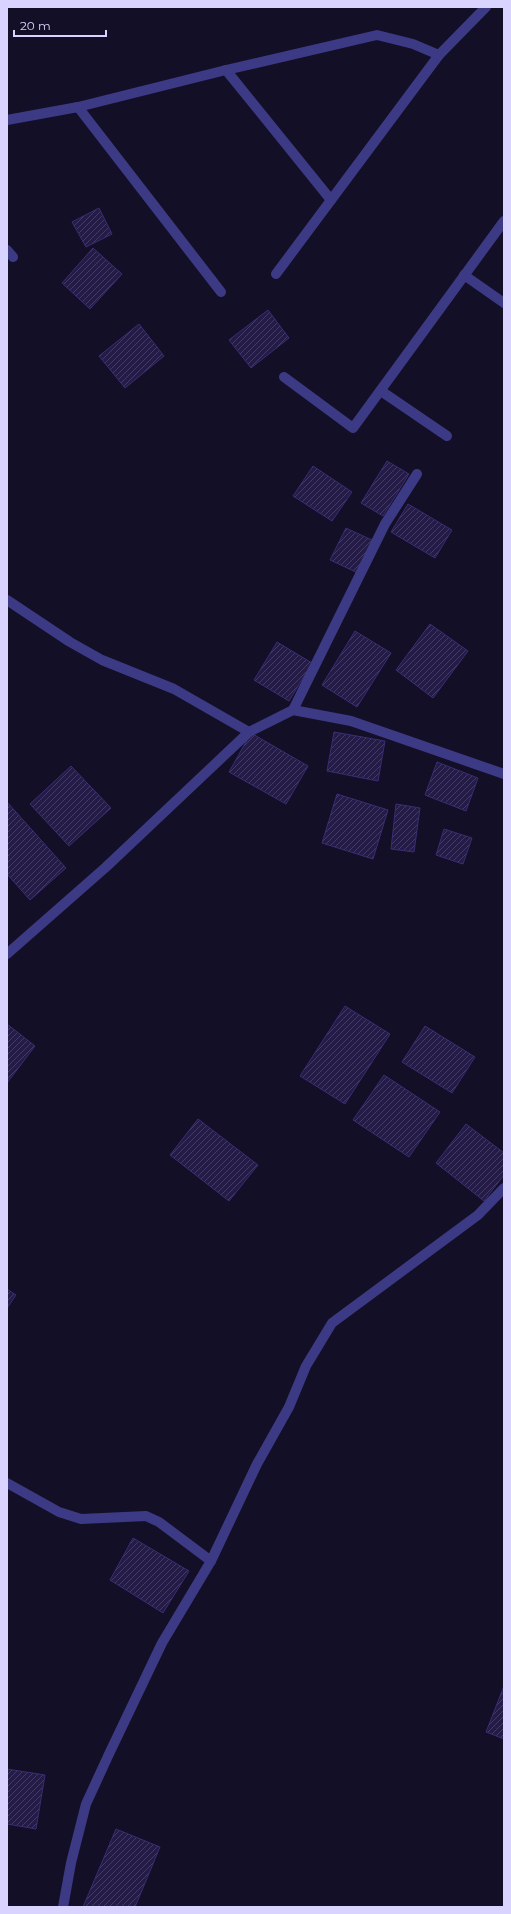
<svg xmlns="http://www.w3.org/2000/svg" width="511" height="1914" viewBox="0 0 511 1914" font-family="Montserrat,sans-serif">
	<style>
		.building { fill: url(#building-hatch); stroke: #3b2d73 }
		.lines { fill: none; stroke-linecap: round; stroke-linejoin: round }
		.minor { stroke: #3d3a85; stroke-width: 10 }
	</style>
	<defs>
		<pattern id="building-hatch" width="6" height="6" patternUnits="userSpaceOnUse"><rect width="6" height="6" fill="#241b47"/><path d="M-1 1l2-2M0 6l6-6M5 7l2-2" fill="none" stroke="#433b63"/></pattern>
	</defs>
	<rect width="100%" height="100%" fill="#130f26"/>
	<g class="building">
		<polygon points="99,208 112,234 86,247 72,222"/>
		<polygon points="93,248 122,274 90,309 62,283"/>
		<polygon points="268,310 289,338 251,368 229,340"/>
		<polygon points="139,324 164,356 125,388 99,356"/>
		<polygon points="387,461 409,474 383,516 361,503"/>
		<polygon points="313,466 352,492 332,521 293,496"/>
		<polygon points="408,504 452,530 435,558 391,532"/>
		<polygon points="346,528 374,541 358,573 330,560"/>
		<polygon points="430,624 468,651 433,698 396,670"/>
		<polygon points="355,631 391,653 357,707 322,685"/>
		<polygon points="277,642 312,663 289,701 254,680"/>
		<polygon points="334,732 385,741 378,781 327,771"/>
		<polygon points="251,733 308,766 286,804 229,772"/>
		<polygon points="437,762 478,778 466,811 425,795"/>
		<polygon points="71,766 111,808 69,846 30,804"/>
		<polygon points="337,794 388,810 373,859 322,843"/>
		<polygon points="7,802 66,868 30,900 7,874"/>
		<polygon points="396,804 420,808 414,852 391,849"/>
		<polygon points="444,829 472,838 463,864 436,855"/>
		<polygon points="345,1006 390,1034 345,1104 300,1076"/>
		<polygon points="7,1024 35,1046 7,1083"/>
		<polygon points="425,1026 475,1057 452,1093 402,1062"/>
		<polygon points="384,1075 440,1112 409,1157 353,1120"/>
		<polygon points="198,1119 258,1165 229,1201 170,1155"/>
		<polygon points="466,1124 504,1153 504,1175 484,1201 436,1163"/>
		<polygon points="7,1289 16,1295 7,1308"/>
		<polygon points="133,1538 189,1571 163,1613 110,1580"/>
		<polygon points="504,1686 504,1739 486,1732"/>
		<polygon points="7,1769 45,1775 36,1829 7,1824"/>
		<polygon points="116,1829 160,1847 135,1907 83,1907"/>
	</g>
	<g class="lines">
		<g class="minor">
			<polyline points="226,70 331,200"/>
			<polyline points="78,107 221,292"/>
			<polyline points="7,120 78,107 226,70 377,35 413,44 439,55 486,7"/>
			<polyline points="7,250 13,257"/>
			<polyline points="276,274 439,55"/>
			<polyline points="464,275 504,303"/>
			<polyline points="284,377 353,428 504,221"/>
			<polyline points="381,391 447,436"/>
			<polyline points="7,600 70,642 102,660 174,689 249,732"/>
			<polyline points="293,710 385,524 417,474"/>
			<polyline points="7,954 106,867 249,732 293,710 351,721 504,774"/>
			<polyline points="7,1483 59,1512 81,1519 146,1516 159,1522 211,1561"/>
			<polyline points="63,1907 71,1863 86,1804 109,1754 162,1643 211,1561 257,1464 289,1407 306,1366 332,1323 478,1215 504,1188"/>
		</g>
	</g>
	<rect width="511" height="1914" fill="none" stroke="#d9d4ff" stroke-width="16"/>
	<path d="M14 30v6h92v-6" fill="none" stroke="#d9d4ff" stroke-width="2"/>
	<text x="20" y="30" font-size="12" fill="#d9d4ff" stroke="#130f26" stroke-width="3" paint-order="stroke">20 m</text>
</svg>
